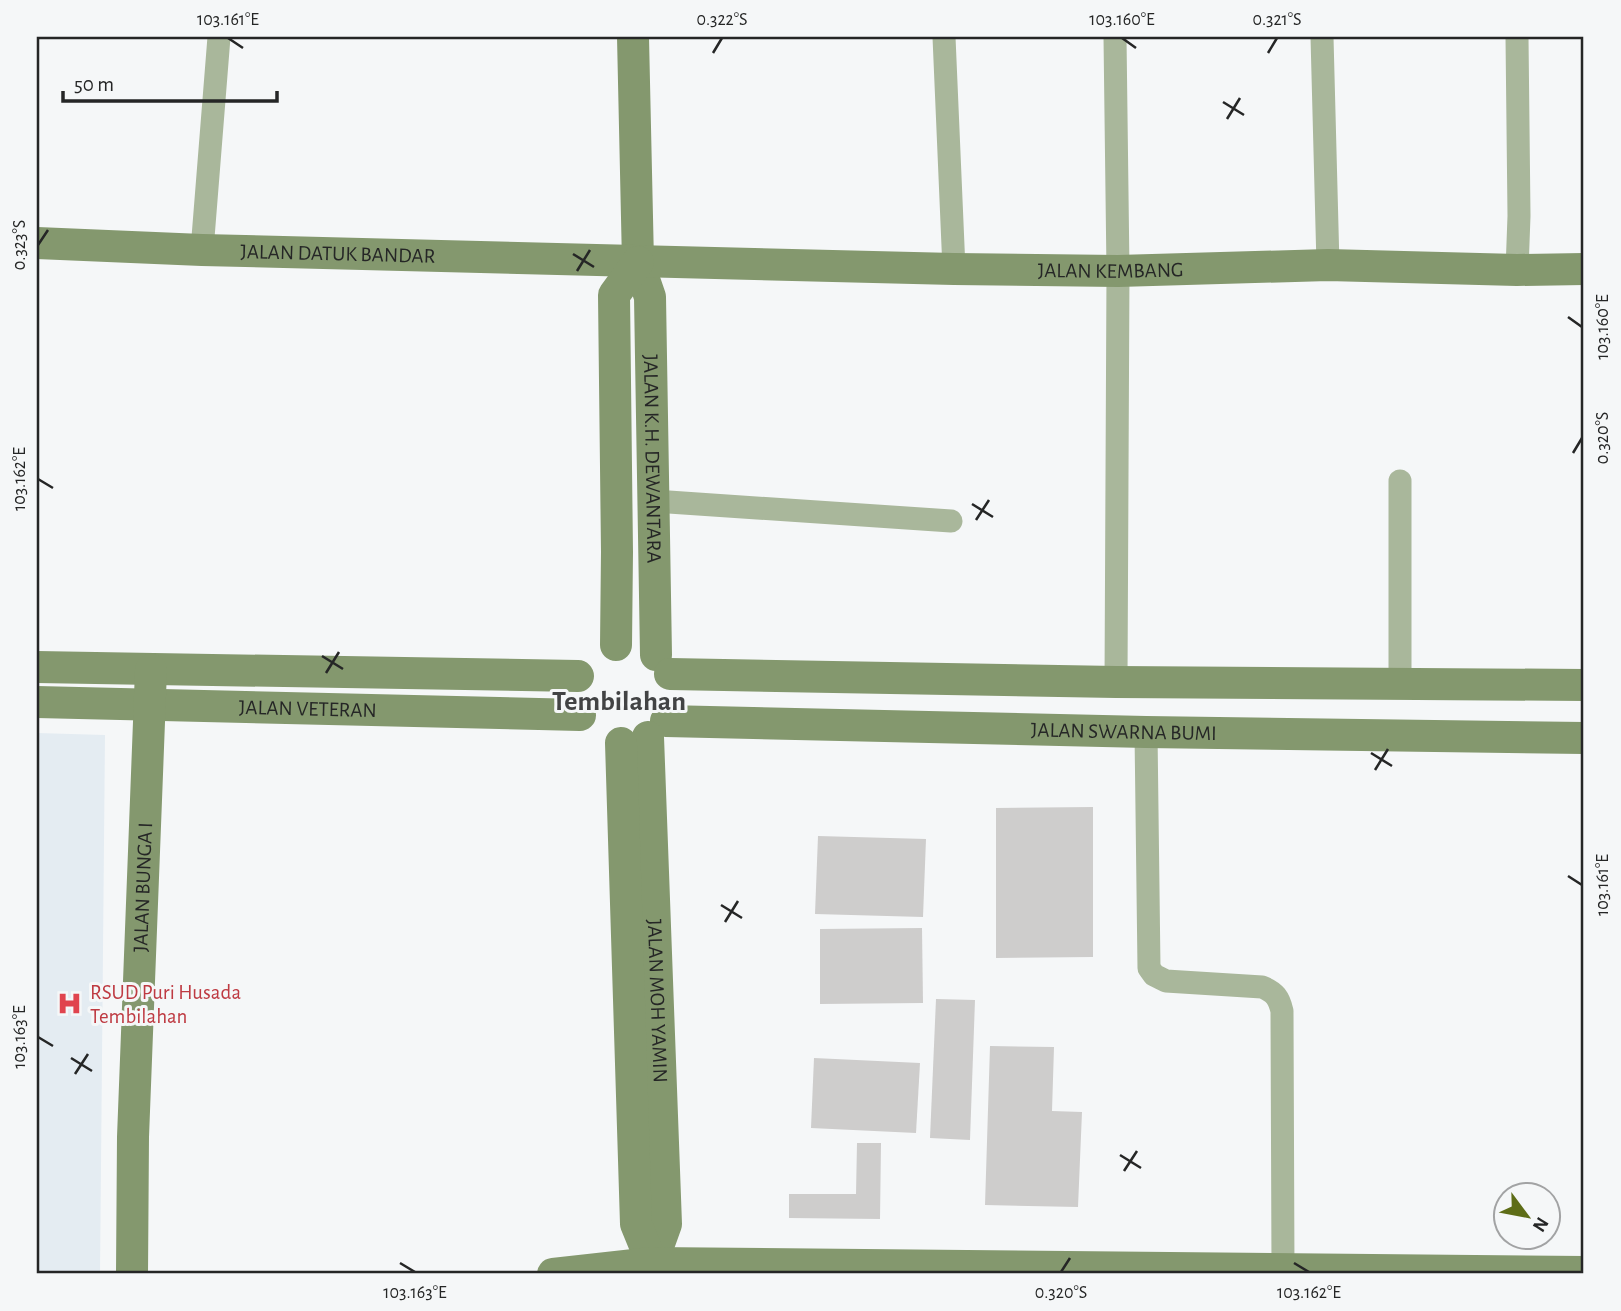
<svg xmlns="http://www.w3.org/2000/svg" width="1621" height="1311" viewBox="0 0 1621 1311" font-family="'Alegreya Sans',sans-serif">
	<style>
		.built { fill: #e4ecf2 }
		.building { fill: #cecdcc }
		.lines { fill: none; stroke-linecap: round; stroke-linejoin: round }
		.street { stroke: #a9b79b; stroke-width: 23 }
		.secondary { stroke: #84986e; stroke-width: 32 }
		.ticks { fill: none; stroke: #252626; stroke-width: 2.5 }
		.labels { text-anchor: middle; stroke-width: 6; stroke-linejoin: round; paint-order: stroke }
		.street-label { font-size: 21px; fill: #252626; stroke: #f5f7f8 }
		.health-label { font-size: 21px; fill: #be3a42; stroke: #f5f7f8; text-anchor: start }
		.district-label { font-size: 28px; font-weight: bold; fill: #424344; stroke: #f5f7f8 }
		.neatline { fill: none; stroke: #252626; stroke-width: 2.5 }
		.ticks-label { font-size: 18px; text-anchor: middle; fill: #252626 }
	</style>
	<rect width="100%" height="100%" fill="#f5f7f8"/>
	<polygon class="built" points="37,733 105,735 100,1274 37,1274"/>
	<g class="building">
		<polygon points="1093,807 1093,957 996,958 996,808"/>
		<polygon points="818,836 926,839 923,917 815,914"/>
		<polygon points="922,928 923,1003 820,1004 820,929"/>
		<polygon points="936,999 975,1000 970,1140 930,1138"/>
		<polygon points="990,1046 1054,1047 1052,1111 1082,1112 1078,1207 985,1205"/>
		<polygon points="814,1058 920,1063 916,1133 811,1128"/>
		<polygon points="857,1143 881,1143 880,1219 789,1218 789,1194 856,1194"/>
	</g>
	<g class="lines">
		<g class="street">
			<polyline points="944,37 954,269"/>
			<polyline points="1115,37 1118,271 1116,682"/>
			<polyline points="1322,37 1328,265"/>
			<polyline points="202,250 219,37"/>
			<polyline points="1517,270 1519,216 1517,37"/>
			<polyline points="1400,481 1400,684"/>
			<polyline points="654,501 951,521"/>
			<path d="M1146,732L1149,968L1154,975L1166,981L1262,987C1275,992 1279,998 1282,1011L1283,1269"/>
		</g>
		<g class="secondary">
			<path id="s1" d="M633,37L638,262L650,297L656,655"/>
			<path id="s2" d="M37,243L202,250L954,269L1118,271L1328,265L1517,270L1584,269"/>
			<polyline points="616,645 617,552 614,295 638,262"/>
			<polyline points="37,667 578,676"/>
			<polyline points="670,674 1116,682 1584,685"/>
			<path id="s3" d="M37,702L580,715"/>
			<path id="s4" d="M666,721L1146,732L1584,738"/>
			<path id="s5" d="M648,737L666,1224L652,1263"/>
			<polyline points="621,743 636,1224 652,1263 652,1274"/>
			<path id="s6" d="M132,1274L133,1137L151,670"/>
			<polyline points="553,1274 652,1263 1584,1272"/>
		</g>
	</g>
	<path class="ticks" d="M228,38L243,48M1122,38L1136,48M713,53L722,38M1268,53L1277,38M1223,102L1244,115M1227,119L1240,98M38,245L48,230M573,254L594,267M577,271L590,250M1568,317L1582,327M1573,453L1582,438M38,479L53,488M972,504L993,517M976,520L989,500M322,656L343,669M326,673L339,652M1371,753L1392,766M1375,770L1388,749M1568,876L1582,885M721,905L742,918M725,922L738,901M38,1037L53,1046M71,1058L92,1071M75,1074L88,1054M1120,1155L1141,1168M1124,1171L1137,1151M400,1263L415,1272M1294,1263L1309,1272M1061,1272L1070,1258"/>
	<defs>
		<symbol id="hospital-bare" viewBox="-9 -9 18 18"><path d="M-5-5h3v3.5h4V-5h3V5h-3V1.5h-4V5h-3Z" fill="#e0444e" stroke="#f5f7f8" stroke-width="2.5" paint-order="stroke"/></symbol>
	</defs>
	<g fill-rule="evenodd">
		<use href="#hospital-bare" x="52" y="986" width="35" height="35"/>
	</g>
	<g class="labels">
		<g class="street-label">
			<text dy="7" stroke="none"><textPath href="#s2" startOffset="301">JALAN DATUK BANDAR</textPath></text>
			<text dy="7" stroke="none"><textPath href="#s2" startOffset="1074">JALAN KEMBANG</textPath></text>
			<text dy="7" stroke="none"><textPath href="#s1" startOffset="424">JALAN K.H. DEWANTARA</textPath></text>
			<text dy="7" stroke="none"><textPath href="#s3" startOffset="271">JALAN VETERAN</textPath></text>
			<text dy="7" stroke="none"><textPath href="#s4" startOffset="458">JALAN SWARNA BUMI</textPath></text>
			<text dy="7" stroke="none"><textPath href="#s6" startOffset="387">JALAN BUNGA I</textPath></text>
			<text dy="7" stroke="none"><textPath href="#s5" startOffset="264">JALAN MOH YAMIN</textPath></text>
		</g>
		<g class="health-label">
			<text x="90" y="999">RSUD Puri Husada<tspan x="90" dy="24">Tembilahan</tspan></text>
		</g>
		<g class="district-label">
			<text x="619" y="710">Tembilahan</text>
		</g>
	</g>
	<rect width="1621" height="1311" fill="none" stroke="#f5f7f8" stroke-width="77"/>
	<g transform="translate(1527 1216) rotate(122)"><circle r="33" fill="#f5f7f8" stroke="#a2a3a4" stroke-width="2"/>
	<path d="M0-5L12 26L0 18L-12 26Z" fill="#5e6d17"/>
	<text y="-10" font-size="19" font-weight="bold" text-anchor="middle" fill="#252626">N</text>
	</g>
	<path d="M63 91v10h214v-10" fill="none" stroke="#252626" stroke-width="3.5"/>
	<text x="74" y="91" font-size="21" fill="#252626" stroke="#f5f7f8" stroke-width="5" paint-order="stroke">50 m</text>
	<rect x="38" y="38" width="1544" height="1234" class="neatline"/>
	<g class="ticks-label">
		<text x="228" y="25">103.161°E</text>
		<text x="722" y="25">0.322°S</text>
		<text x="1122" y="25">103.160°E</text>
		<text x="1277" y="25">0.321°S</text>
		<text transform="translate(19 245) rotate(-90)" y="6">0.323°S</text>
		<text transform="translate(1602 327) rotate(-90)" y="6">103.160°E</text>
		<text transform="translate(1602 438) rotate(-90)" y="6">0.320°S</text>
		<text transform="translate(19 479) rotate(-90)" y="6">103.162°E</text>
		<text transform="translate(1602 885) rotate(-90)" y="6">103.161°E</text>
		<text transform="translate(19 1037) rotate(-90)" y="6">103.163°E</text>
		<text x="415" y="1298">103.163°E</text>
		<text x="1061" y="1298">0.320°S</text>
		<text x="1309" y="1298">103.162°E</text>
	</g>
</svg>
